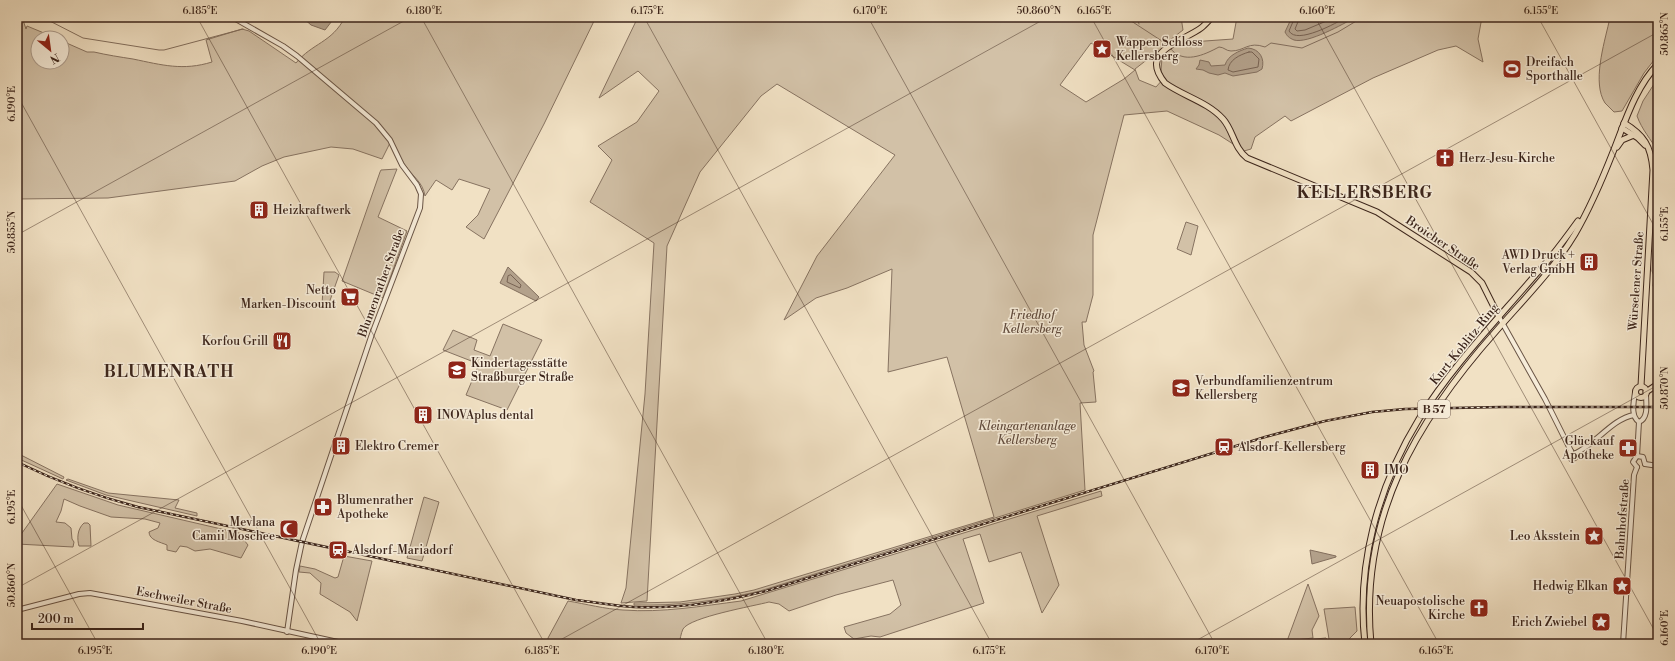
<svg xmlns="http://www.w3.org/2000/svg" width="1675" height="661" viewBox="0 0 1675 661" font-family="'Libre Bodoni',serif">
	<style>
		.green { fill: #d2c1a7; stroke: #877361; fill-rule: evenodd }
		.water { fill: #b3a18b; stroke: #836f5e }
		.lines { fill: none; stroke-linecap: round; stroke-linejoin: round }
		.shore { stroke: #786353; stroke-width: 1 }
		.stream { stroke: #836f5e; stroke-width: 1 }
		.minor-casing { stroke: #695445; stroke-width: 6 }
		.major-casing { stroke: #3c251b; stroke-width: 7 }
		.minor { stroke: #f6ecd9; stroke-width: 4 }
		.major { stroke: #f1e1c4; stroke-width: 5 }
		.rail-casing { stroke: #3c251b; stroke-width: 2.5 }
		.rail { stroke: #f6ecd9; stroke-width: 1; stroke-dasharray: 3; stroke-linecap: butt }
		.ticks { fill: none; stroke: #3c251b; stroke-width: 1; stroke-opacity: 0.45 }
		.labels { text-anchor: middle; stroke-width: 3; stroke-linejoin: round; paint-order: stroke }
		.shield { fill: #f6ecd9; stroke: #746154; stroke-width: 1 }
		.shield-label { font-size: 11px; font-weight: bold; fill: #3c251b }
		.poi-label { font-size: 12px; fill: #3c251b; stroke: #f6ecd9; text-anchor: start }
		.street-label { font-size: 12px; fill: #3c251b; stroke: #f6ecd9 }
		.park-label { font-size: 12px; font-style: italic; fill: #624c3e; stroke: #f6ecd9 }
		.district-label { font-size: 16px; font-weight: bold; letter-spacing: 1px; fill: #3c251b; stroke: #f6ecd9 }
		.neatline { fill: none; stroke: #3c251b; stroke-width: 1.5 }
		.ticks-label { font-size: 10px; text-anchor: middle; fill: #3c251b }
	</style>
	<rect width="100%" height="100%" fill="#f1e1c4"/>
	<filter id="stains"><feTurbulence type="fractalNoise" baseFrequency=".005" numOctaves="4"/><feColorMatrix values="0 0 0 0 .2 0 0 0 0 .09 0 0 0 0 .02 0 0 0 .5 -.17"/></filter>
	<radialGradient id="worn" r=".72"><stop offset=".6" stop-color="#630" stop-opacity="0"/><stop offset="1" stop-color="#630" stop-opacity=".3"/></radialGradient>
	<g class="green">
		<path d="M17,17H22L26,29L27,26L56,38H38V62H62V41L87,52H94C107,55 120,57 133,59C162,65 183,71 212,62L206,40L242,29L249,31L296,63C312,43 332,43 345,17H596L544,124L484,239L466,227L478,215L490,189L459,179L452,190L436,180L425,196C423,182 412,176 405,165C399,157 396,148 392,139L382,159L353,149L331,147L284,157L262,166L235,181L108,198L17,199Z"/>
		<path d="M638,17H1181L1183,30L1170,40H1174L1177,43L1233,39L1237,17H1482L1478,39L1483,62L1456,46L1438,50L1373,78L1291,121L1285,116L1255,137L1251,149L1244,151L1219,135L1167,111L1124,115L1093,235V295L1086,322H1082L1084,345L1094,371L1093,372L1096,402L1080,403L1085,490L760,591C718,601 677,606 634,605V603L680,602L735,594L754,590L994,517L947,357L888,372L892,269L847,288L816,298L784,320L817,256L895,155L777,84L761,96L700,172L667,246L647,601L621,603L626,588L645,394L654,243L590,202L612,160L598,146L637,122L659,91L638,71L599,98ZM1091,43L1135,70L1124,79L1086,102L1060,85ZM1153,55L1162,57L1161,71L1164,78L1156,87L1139,80L1135,69Z"/>
		<path d="M1606,17H1658V55L1644,73L1622,111L1614,112C1611,109 1608,106 1605,103C1592,83 1604,44 1609,22Z"/>
		<path d="M1658,78V152C1651,139 1642,130 1637,116L1643,101Z"/>
		<polygon points="397,169 378,217 407,231 383,298 342,281 380,172 381,170"/>
		<polygon points="1658,175 1658,292 1653,286 1654,276 1652,271"/>
		<polygon points="1186,222 1198,226 1191,255 1177,249"/>
		<polygon points="324,272 335,272 339,275 328,306 327,307 322,305"/>
		<polygon points="503,324 542,340 507,410 466,395 479,364 443,350 453,330 477,340 474,350 490,356"/>
		<polygon points="17,453 64,477 63,479 17,458"/>
		<polygon points="68,479 108,493 179,500 175,508 197,513 197,516 106,495 66,480"/>
		<path d="M57,484L118,505L243,534L244,540L248,545L241,558L210,549L195,551L187,547L180,546L176,552L167,550V545C160,542 149,540 149,532L158,528L160,523L145,519L111,517L80,506L64,499L61,511L56,522L65,523L71,528L72,539L74,542L73,547L17,544V540Z"/>
		<path d="M1101,491L1102,496L1037,516L1059,585L1042,613L1021,552L989,562L980,534L963,539L984,603L880,637L871,636L854,639L846,633L844,627L890,614L901,605L893,580L836,595L789,611L779,604L769,602C754,606 690,617 683,629C681,633 680,640 679,644H547L548,638L568,601C586,604 605,609 623,610C662,613 702,606 741,601Z"/>
		<polygon points="424,497 439,502 422,561 407,558"/>
		<path d="M84,523H88L90,525L91,546H79C77,539 77,529 84,523Z"/>
		<polygon points="344,556 372,561 357,621 350,612 320,594 321,583 310,573 299,572 300,566 315,569 335,578 338,577"/>
		<polygon points="1308,584 1319,616 1312,630 1313,638 1287,641"/>
		<polygon points="1355,607 1357,631 1344,644 1332,644 1329,639 1324,609"/>
		<polygon points="1326,638 1330,644 1273,643"/>
	</g>
	<g class="water">
		<polygon points="302,17 335,17 325,30 311,25"/>
		<path d="M1292,17H1356C1343,24 1308,44 1294,40C1289,38 1287,36 1285,32Z"/>
		<path d="M1248,48C1260,49 1265,59 1262,69L1257,72L1233,76L1225,73L1218,75L1209,73L1203,70L1196,69L1199,65L1200,60L1209,62L1211,66L1225,65C1228,55 1239,51 1248,48Z"/>
		<polygon points="508,267 539,297 536,301 500,283"/>
		<polygon points="1310,550 1336,556 1336,557 1312,564"/>
	</g>
	<g class="lines">
		<g class="shore">
			<path d="M1295,17L1289,31C1297,45 1336,23 1347,17"/>
			<polyline points="1300,17 1295,29 1297,31 1305,30 1336,17"/>
			<path d="M1249,52H1252L1259,59L1258,67L1233,72L1228,70C1229,60 1239,55 1249,52Z"/>
			<polygon points="511,275 521,285 520,288 507,282 508,276"/>
		</g>
		<g class="stream">
			<polyline points="42,17 83,38 159,50 164,50 243,29"/>
			<polyline points="1125,17 1168,45"/>
			<polyline points="1137,17 1139,24"/>
			<path d="M1170,48C1183,65 1204,55 1219,47C1224,47 1226,51 1231,51C1245,51 1248,41 1265,47L1271,43L1302,48L1338,32L1363,17"/>
		</g>
		<defs>
			<g id="minor">
				<polyline points="232,17 283,46 297,56 376,123 390,140 402,165 417,185 421,194 420,208 372,334 302,542 296,570 287,632"/>
				<polyline points="1499,317 1545,399 1571,451"/>
				<path d="M1635,392C1634,401 1630,416 1639,422L1637,456"/>
				<path d="M1639,422C1649,418 1646,403 1646,394"/>
				<polyline points="1571,451 1568,455 1571,459 1575,458 1576,453"/>
				<path d="M1576,453C1597,443 1612,419 1634,415"/>
				<polyline points="1637,456 1643,457 1645,464"/>
				<polyline points="1645,464 1658,466"/>
				<polyline points="1637,467 1633,462 1637,456"/>
				<polyline points="17,610 79,594 90,593 242,621 347,644"/>
				<polyline points="1623,644 1634,475 1637,467"/>
			</g>
			<g id="major">
				<path d="M1212,17C1208,21 1205,25 1201,28C1182,42 1138,51 1165,83C1183,96 1208,102 1223,119C1233,130 1234,148 1247,158L1377,212L1471,272L1482,283L1499,317"/>
				<path d="M1624,123C1644,135 1651,146 1653,170L1641,386"/>
				<polyline points="1622,128 1638,138 1645,145"/>
				<polyline points="1617,147 1622,140 1634,135"/>
				<circle cx="1641" cy="392" r="5.5"/>
				<polyline points="1646,392 1658,384"/>
				<path d="M1365,644C1356,565 1378,486 1419,419C1452,366 1497,320 1537,273C1552,257 1565,239 1578,221"/>
				<path d="M1371,644C1359,517 1416,421 1497,330C1524,299 1554,269 1575,234C1590,208 1602,180 1613,152C1625,122 1635,88 1658,64"/>
			</g>
		</defs>
		<use href="#minor" class="minor-casing"/>
		<use href="#major" class="major-casing"/>
		<use href="#minor" class="minor"/>
		<use href="#major" class="major"/>
		<defs>
			<path id="rail" d="M17,462C56,481 96,496 138,507L576,600C595,602 615,606 634,607C679,609 723,602 766,591L1265,437L1325,421L1372,412L1405,409L1501,407H1658"/>
		</defs>
		<use href="#rail" class="rail-casing"/>
		<use href="#rail" class="rail"/>
	</g>
	<path class="ticks" d="M197,17L545,644M421,17L768,644M644,17L992,644M868,17L1215,644M1091,17L1439,644M1315,17L1658,637M1538,17L1658,233M17,95L321,644M17,235L411,17M17,498L98,644M17,588L1048,17M553,644L1658,32M1190,644L1658,385"/>
	<defs>
		<symbol id="sight-square" viewBox="-11 -11 22 22"><rect x="-9" y="-9" width="18" height="18" rx="4" fill="#8f2418" stroke="#f6ecd9"/><path d="M0-6L1.8-2.2L6-1.7L2.9 1.2L3.7 5.4L0 3.3L-3.7 5.4L-2.9 1.2L-6-1.7L-1.8-2.2Z" fill="#fff"/></symbol>
		<symbol id="stadium-square" viewBox="-11 -11 22 22"><rect x="-9" y="-9" width="18" height="18" rx="4" fill="#8f2418" stroke="#f6ecd9"/><path d="M0-5a6.5 5 0 1 0 0 10a6.5 5 0 1 0 0-10ZM-3.5-1.8h7v3.6h-7Z" fill="#fff"/></symbol>
		<symbol id="church-square" viewBox="-11 -11 22 22"><rect x="-9" y="-9" width="18" height="18" rx="4" fill="#8f2418" stroke="#f6ecd9"/><path d="M-1.2-6h2.4v3.5h3.3v2.4h-3.3V6h-2.4V-.1h-3.3v-2.4h3.3Z" fill="#fff"/></symbol>
		<symbol id="building-square" viewBox="-11 -11 22 22"><rect x="-9" y="-9" width="18" height="18" rx="4" fill="#8f2418" stroke="#f6ecd9"/><path d="M-4-6H4V6H1V3H-1V6H-4ZM-2.5-4.3h1.7v1.8h-1.7ZM.8-4.3h1.7v1.8H.8ZM-2.5-1h1.7V.8h-1.7ZM.8-1h1.7V.8H.8Z" fill="#fff"/></symbol>
		<symbol id="supermarket-square" viewBox="-11 -11 22 22"><rect x="-9" y="-9" width="18" height="18" rx="4" fill="#8f2418" stroke="#f6ecd9"/><path d="M-6-5.5h2.5l.6 2H6L4.5 2H-2.5L-4.4-4H-6ZM-1.5 3.2a1.3 1.3 0 1 0 .1 0ZM3 3.2a1.3 1.3 0 1 0 .1 0Z" fill="#fff"/></symbol>
		<symbol id="restaurant-square" viewBox="-11 -11 22 22"><rect x="-9" y="-9" width="18" height="18" rx="4" fill="#8f2418" stroke="#f6ecd9"/><path d="M-5-6h1v4h1v-4h1v4h1v-4h1v5L-1.5 .5V6h-2V.5L-5-1ZM5-6V6H3V1.5H1.5Q1.5-4 5-6Z" fill="#fff"/></symbol>
		<symbol id="school-square" viewBox="-11 -11 22 22"><rect x="-9" y="-9" width="18" height="18" rx="4" fill="#8f2418" stroke="#f6ecd9"/><path d="M0-5L7-2L0 1L-7-2ZM-4 1L0 2.5L4 1V4Q0 6-4 4Z" fill="#fff"/></symbol>
		<symbol id="station-square" viewBox="-11 -11 22 22"><rect x="-9" y="-9" width="18" height="18" rx="4" fill="#8f2418" stroke="#f6ecd9"/><path d="M-3-6H3Q5-6 5-4V2Q5 4 3 4L4.5 6H3L1.5 4h-3L-3 6H-4.5L-3 4Q-5 4-5 2V-4Q-5-6-3-6ZM-3.5-4v3h7v-3ZM-3.5 1v1.5H-2V1ZM2 1v1.5H3.5V1Z" fill="#fff"/></symbol>
		<symbol id="pharmacy-square" viewBox="-11 -11 22 22"><rect x="-9" y="-9" width="18" height="18" rx="4" fill="#8f2418" stroke="#f6ecd9"/><path d="M-2-6h4v4h4v4h-4v4h-4v-4h-4v-4h4Z" fill="#fff"/></symbol>
		<symbol id="mosque-square" viewBox="-11 -11 22 22"><rect x="-9" y="-9" width="18" height="18" rx="4" fill="#8f2418" stroke="#f6ecd9"/><path d="M3.5-4.9A6 6 0 1 0 3.5 4.9A5 5 0 1 1 3.5-4.9Z" fill="#fff"/></symbol>
	</defs>
	<g fill-rule="evenodd">
		<use href="#sight-square" x="1091" y="38" width="22" height="22"/>
		<use href="#stadium-square" x="1501" y="58" width="22" height="22"/>
		<use href="#church-square" x="1434" y="147" width="22" height="22"/>
		<use href="#building-square" x="248" y="199" width="22" height="22"/>
		<use href="#building-square" x="1578" y="251" width="22" height="22"/>
		<use href="#supermarket-square" x="339" y="286" width="22" height="22"/>
		<use href="#restaurant-square" x="271" y="330" width="22" height="22"/>
		<use href="#school-square" x="446" y="359" width="22" height="22"/>
		<use href="#school-square" x="1170" y="377" width="22" height="22"/>
		<use href="#building-square" x="412" y="404" width="22" height="22"/>
		<use href="#building-square" x="330" y="435" width="22" height="22"/>
		<use href="#station-square" x="1213" y="436" width="22" height="22"/>
		<use href="#pharmacy-square" x="1617" y="437" width="22" height="22"/>
		<use href="#building-square" x="1359" y="459" width="22" height="22"/>
		<use href="#pharmacy-square" x="312" y="496" width="22" height="22"/>
		<use href="#mosque-square" x="278" y="518" width="22" height="22"/>
		<use href="#sight-square" x="1583" y="525" width="22" height="22"/>
		<use href="#station-square" x="327" y="539" width="22" height="22"/>
		<use href="#sight-square" x="1611" y="575" width="22" height="22"/>
		<use href="#church-square" x="1468" y="597" width="22" height="22"/>
		<use href="#sight-square" x="1590" y="611" width="22" height="22"/>
	</g>
	<g class="labels">
		<rect class="shield" x="1418" y="400" width="32" height="18" rx="3"/>
		<g class="shield-label">
			<text x="1434" y="413">B 57</text>
		</g>
		<g class="poi-label">
			<text x="1116" y="46">Wappen Schloss<tspan x="1116" dy="14">Kellersberg</tspan></text>
			<text x="1526" y="66">Dreifach<tspan x="1526" dy="14">Sporthalle</tspan></text>
			<text x="1459" y="162">Herz-Jesu-Kirche</text>
			<text x="273" y="214">Heizkraftwerk</text>
			<text x="1575" y="259" text-anchor="end">AWD Druck +<tspan x="1575" dy="14">Verlag GmbH</tspan></text>
			<text x="336" y="294" text-anchor="end">Netto<tspan x="336" dy="14">Marken-Discount</tspan></text>
			<text x="268" y="345" text-anchor="end">Korfou Grill</text>
			<text x="471" y="367">Kindertagesstätte<tspan x="471" dy="14">Straßburger Straße</tspan></text>
			<text x="1195" y="385">Verbundfamilienzentrum<tspan x="1195" dy="14">Kellersberg</tspan></text>
			<text x="437" y="419">INOVAplus dental</text>
			<text x="1614" y="445" text-anchor="end">Glückauf<tspan x="1614" dy="14">Apotheke</tspan></text>
			<text x="355" y="450">Elektro Cremer</text>
			<text x="1238" y="451">Alsdorf-Kellersberg</text>
			<text x="1384" y="474">IMO</text>
			<text x="337" y="504">Blumenrather<tspan x="337" dy="14">Apotheke</tspan></text>
			<text x="275" y="526" text-anchor="end">Mevlana<tspan x="275" dy="14">Camii Moschee</tspan></text>
			<text x="1580" y="540" text-anchor="end">Leo Aksstein</text>
			<text x="352" y="554">Alsdorf-Mariadorf</text>
			<text x="1608" y="590" text-anchor="end">Hedwig Elkan</text>
			<text x="1465" y="605" text-anchor="end">Neuapostolische<tspan x="1465" dy="14">Kirche</tspan></text>
			<text x="1587" y="626" text-anchor="end">Erich Zwiebel</text>
		</g>
		<g class="street-label">
			<text transform="translate(1443 243) rotate(34)" y="4">Broicher Straße</text>
			<text transform="translate(1636 281) rotate(-86)" y="4">Würselener Straße</text>
			<text transform="translate(381 283) rotate(-70)" y="4">Blumenrather Straße</text>
			<text transform="translate(1464 344) rotate(-51)" y="4">Kurt-Koblitz-Ring</text>
			<text transform="translate(1622 519) rotate(-86)" y="4">Bahnhofstraße</text>
			<text transform="translate(184 600) rotate(11)" y="4">Eschweiler Straße</text>
		</g>
		<g class="park-label">
			<text x="1032" y="319">Friedhof<tspan x="1032" dy="14">Kellersberg</tspan></text>
			<text x="1027" y="430">Kleingartenanlage<tspan x="1027" dy="14">Kellersberg</tspan></text>
		</g>
		<g class="district-label">
			<text x="1365" y="198">KELLERSBERG</text>
			<text x="169" y="377">BLUMENRATH</text>
		</g>
	</g>
	<rect width="1675" height="661" fill="none" stroke="#f1e1c4" stroke-width="44"/>
	<g transform="translate(50 50) rotate(151)"><circle r="19" fill="#f6ecd9" stroke="#ac9c8d"/>
	<path d="M0-3L7 15L0 10L-7 15Z" fill="#8f2418"/>
	<text y="-6" font-size="11" font-weight="bold" text-anchor="middle" fill="#3c251b">N</text>
	</g>
	<path d="M32 623v6h111v-6" fill="none" stroke="#3c251b" stroke-width="2"/>
	<text x="38" y="623" font-size="12" fill="#3c251b" stroke="#f6ecd9" stroke-width="3" paint-order="stroke">200 m</text>
	<rect x="22" y="22" width="1631" height="617" class="neatline"/>
	<g class="ticks-label">
		<text x="200" y="14">6.185°E</text>
		<text x="424" y="14">6.180°E</text>
		<text x="647" y="14">6.175°E</text>
		<text x="870" y="14">6.170°E</text>
		<text x="1039" y="14">50.860°N</text>
		<text x="1094" y="14">6.165°E</text>
		<text x="1317" y="14">6.160°E</text>
		<text x="1541" y="14">6.155°E</text>
		<text transform="translate(1664 34) rotate(-90)" y="4">50.865°N</text>
		<text transform="translate(11 104) rotate(-90)" y="4">6.190°E</text>
		<text transform="translate(1664 224) rotate(-90)" y="4">6.155°E</text>
		<text transform="translate(11 232) rotate(-90)" y="4">50.855°N</text>
		<text transform="translate(1664 388) rotate(-90)" y="4">50.870°N</text>
		<text transform="translate(11 507) rotate(-90)" y="4">6.195°E</text>
		<text transform="translate(11 585) rotate(-90)" y="4">50.860°N</text>
		<text transform="translate(1664 628) rotate(-90)" y="4">6.160°E</text>
		<text x="95" y="654">6.195°E</text>
		<text x="319" y="654">6.190°E</text>
		<text x="542" y="654">6.185°E</text>
		<text x="766" y="654">6.180°E</text>
		<text x="989" y="654">6.175°E</text>
		<text x="1212" y="654">6.170°E</text>
		<text x="1436" y="654">6.165°E</text>
	</g>
	<rect width="100%" height="100%" filter="url(#stains)"/>
	<rect width="100%" height="100%" fill="url(#worn)"/>
</svg>
